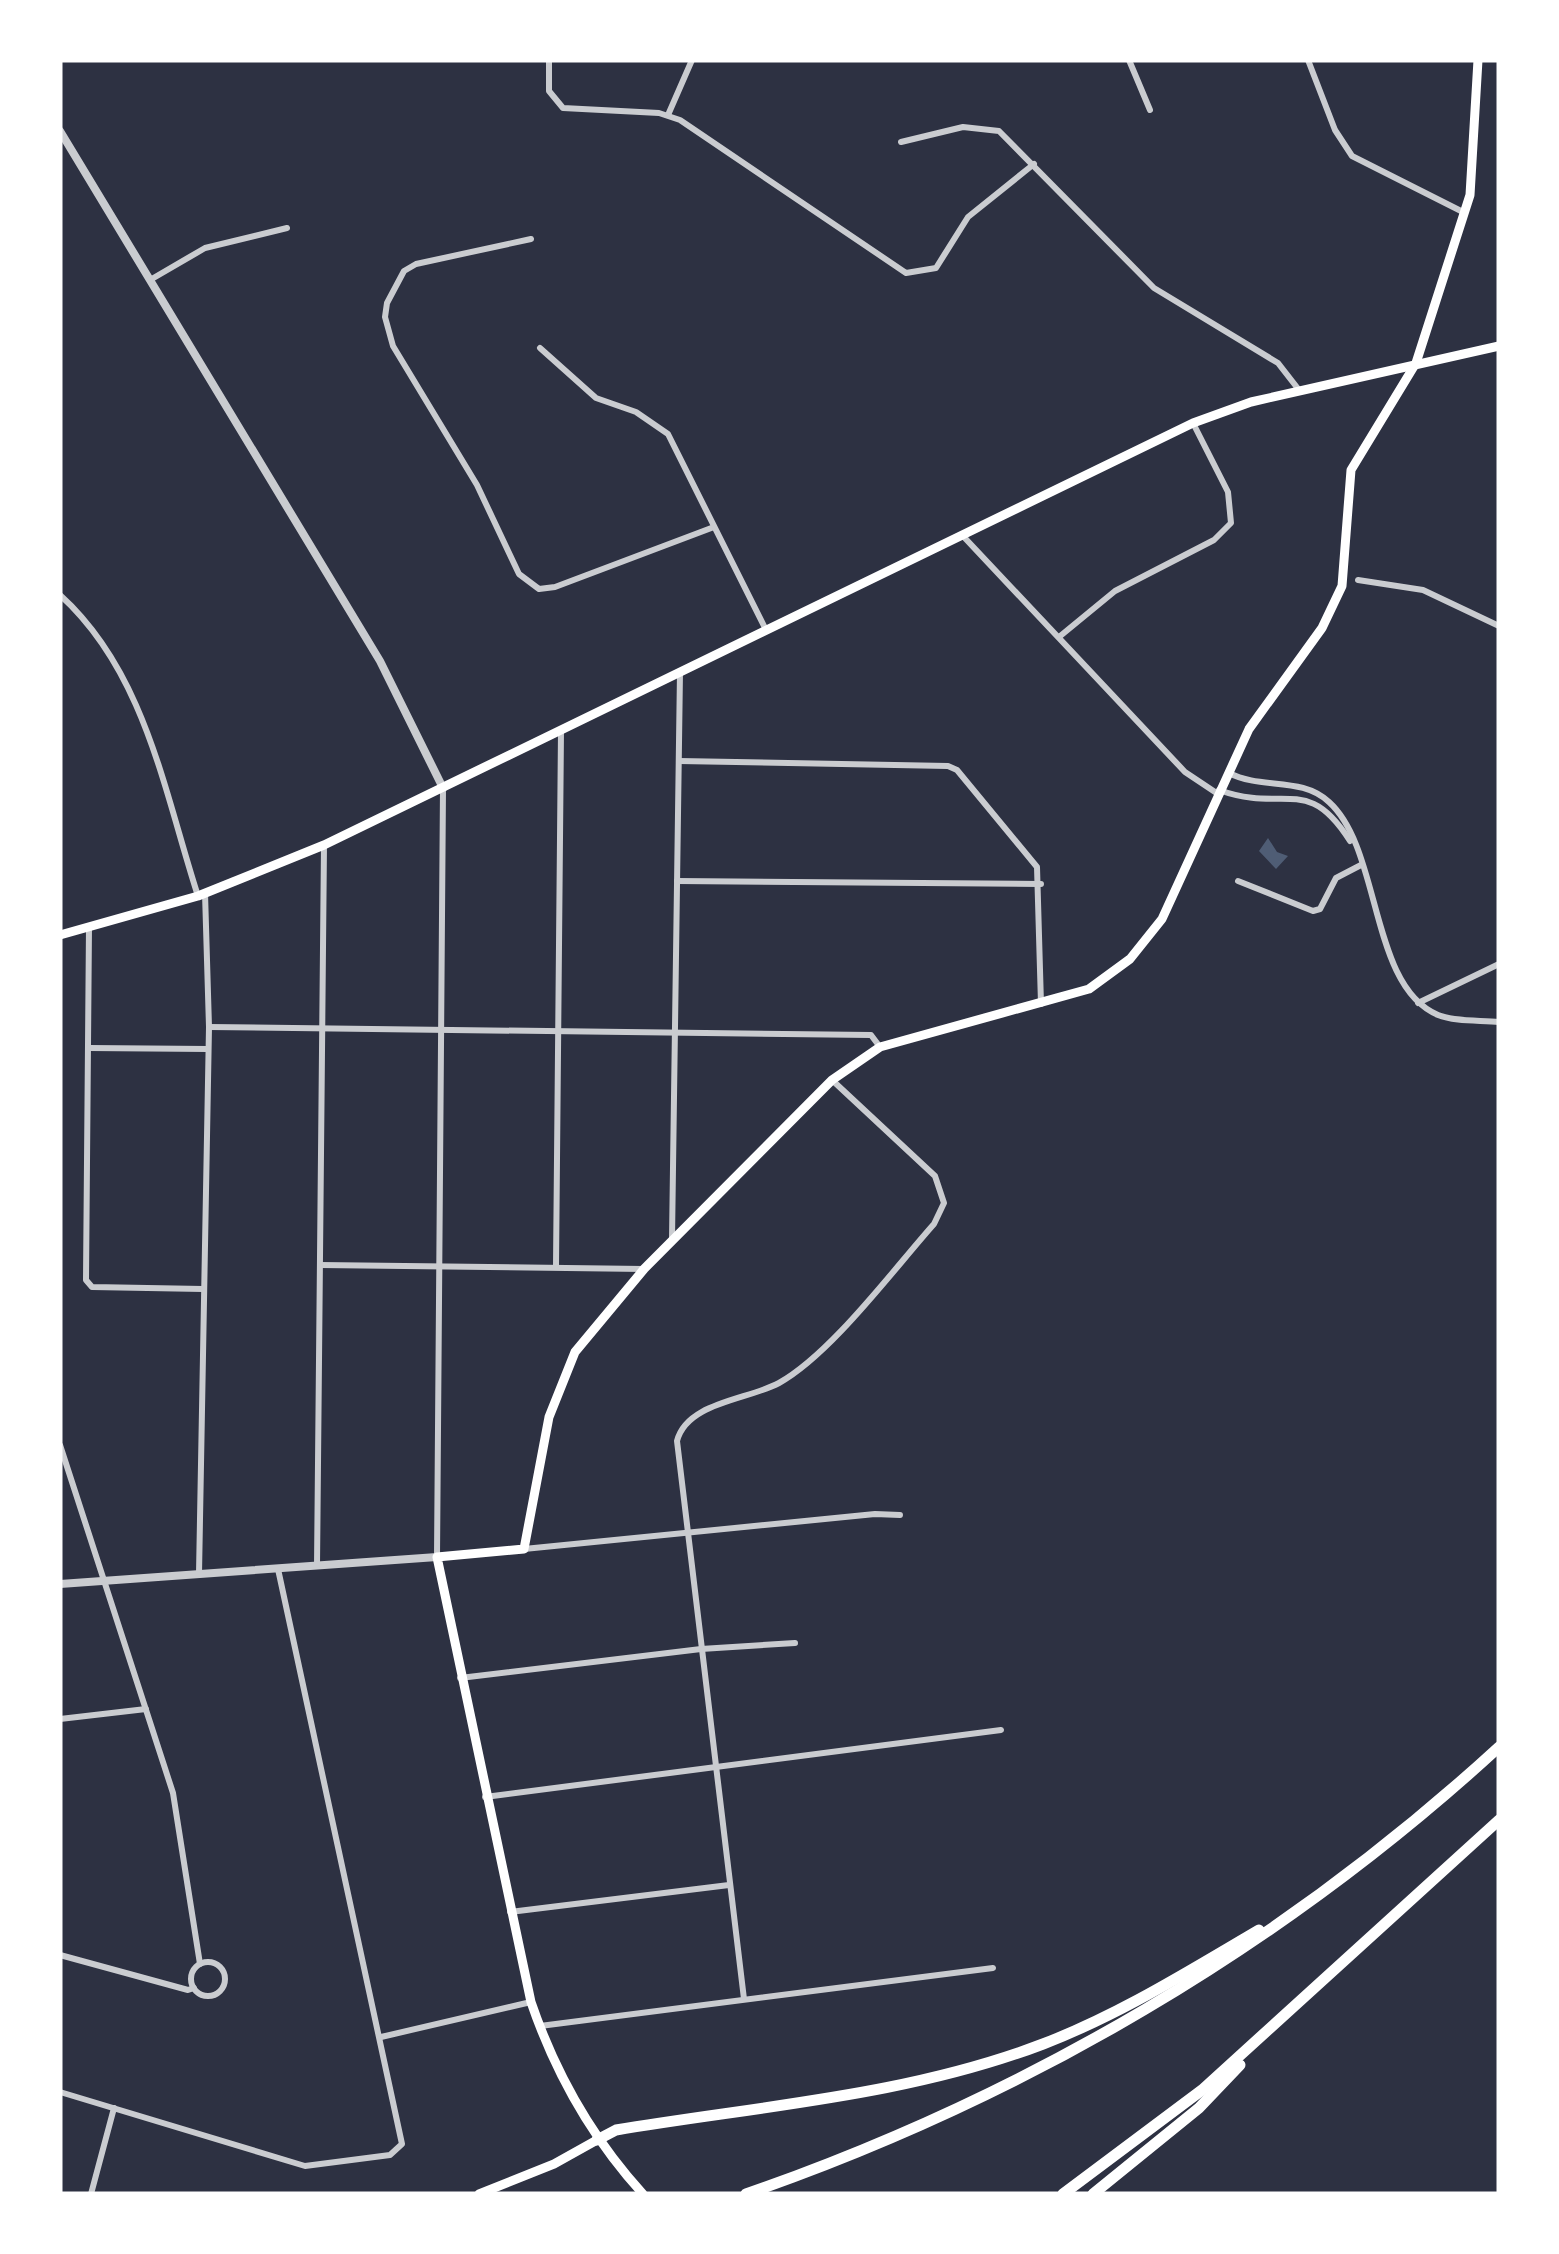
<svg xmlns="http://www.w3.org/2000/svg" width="1559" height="2254" viewBox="0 0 1559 2254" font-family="Ubuntu,sans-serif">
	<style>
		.water { fill: #4f5d75 }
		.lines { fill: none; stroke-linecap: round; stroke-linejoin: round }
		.minor { stroke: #caccd0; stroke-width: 6 }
		.tertiary { stroke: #caccd0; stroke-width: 8 }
		.secondary { stroke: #fff; stroke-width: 9 }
		.motorway { stroke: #fff; stroke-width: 11 }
	</style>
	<rect width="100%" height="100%" fill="#2d3142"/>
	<polygon class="water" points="1268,838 1277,852 1288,856 1276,869 1259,851"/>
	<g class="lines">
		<g class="minor">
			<polyline points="549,60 549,91 563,108 659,113 680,120 906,273 936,268 968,217 1034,164"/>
			<polyline points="1129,60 1150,110"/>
			<polyline points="1308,60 1335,130 1352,156 1465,213"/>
			<polyline points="668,115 692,60"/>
			<polyline points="901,142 963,127 999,131 1154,288 1278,363 1299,390"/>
			<polyline points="531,239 416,264 404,271 387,303 385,317 393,346 477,485 519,574 539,589 555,587 714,527"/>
			<polyline points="150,280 205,248 287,228"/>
			<polyline points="540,348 596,398 636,412 668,434 766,630"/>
			<polyline points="962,535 1185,772 1218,794"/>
			<polyline points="1358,580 1423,590 1499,626"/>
			<path d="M60,595C145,672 164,791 198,896"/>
			<polyline points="1059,637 1115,591 1214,540 1231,523 1228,492 1193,423"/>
			<polyline points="679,761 948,766 957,770 1037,867 1041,1004"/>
			<path d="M1229,773C1262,790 1301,776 1329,802C1382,850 1369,986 1438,1015C1455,1022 1481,1020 1499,1022"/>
			<path d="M1219,790C1285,814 1307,773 1350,841"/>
			<polyline points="677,881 1041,884"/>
			<polyline points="1238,881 1313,911 1320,909 1336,878 1361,865"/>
			<polyline points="89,927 86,1280 92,1287 203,1289"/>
			<polyline points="1418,1003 1499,964"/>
			<polyline points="209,1027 871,1035 880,1047"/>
			<polyline points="89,1048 208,1049"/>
			<polyline points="672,1239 680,672"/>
			<polyline points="320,1265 644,1269"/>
			<polyline points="556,1266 561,731"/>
			<polyline points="60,1445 173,1793 200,1964"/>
			<polyline points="524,1549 875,1514 900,1515"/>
			<polyline points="437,1557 443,788"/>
			<polyline points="317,1566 324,845"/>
			<polyline points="199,1574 209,1027 205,893"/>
			<polyline points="460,1678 701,1649 795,1643"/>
			<polyline points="60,1719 146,1709"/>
			<polyline points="485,1797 1001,1730"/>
			<polyline points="510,1912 729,1885"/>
			<polyline points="60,1955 188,1990 194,1988"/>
			<circle cx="208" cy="1979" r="17"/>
			<path d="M744,1999L677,1441C687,1402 748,1400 779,1383C831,1354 893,1270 934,1224L944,1203L935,1176L832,1080"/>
			<polyline points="540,2026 993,1968"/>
			<polyline points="381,2037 531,2002"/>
			<polyline points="60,2092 305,2166 390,2155 402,2144 278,1569"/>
			<polyline points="91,2194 114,2108"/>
		</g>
		<g class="tertiary">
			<polyline points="60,131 380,661 443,788"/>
			<polyline points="60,1584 437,1557"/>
		</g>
		<g class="secondary">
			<polyline points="60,935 198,896 324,845 1193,423 1251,402 1499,346"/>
			<polyline points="479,2194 554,2164 597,2140"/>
			<path d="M643,2194C591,2137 556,2075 531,2002L437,1557L524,1549L549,1417L575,1352L644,1269L832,1080L880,1047L1089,989L1130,959L1162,919L1249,729L1322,628L1342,586L1351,470L1416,363L1470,195L1478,60"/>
		</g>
		<g class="motorway">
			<path d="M597,2140L616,2130C759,2106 907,2096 1043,2044C1119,2015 1189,1971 1259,1930"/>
			<path d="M746,2194C1025,2097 1281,1947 1499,1747"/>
			<polyline points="1063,2194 1202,2090 1499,1820"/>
			<polyline points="1093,2194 1199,2108 1240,2065"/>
		</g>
	</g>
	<rect width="1559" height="2254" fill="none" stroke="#ffffff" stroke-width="125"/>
</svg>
